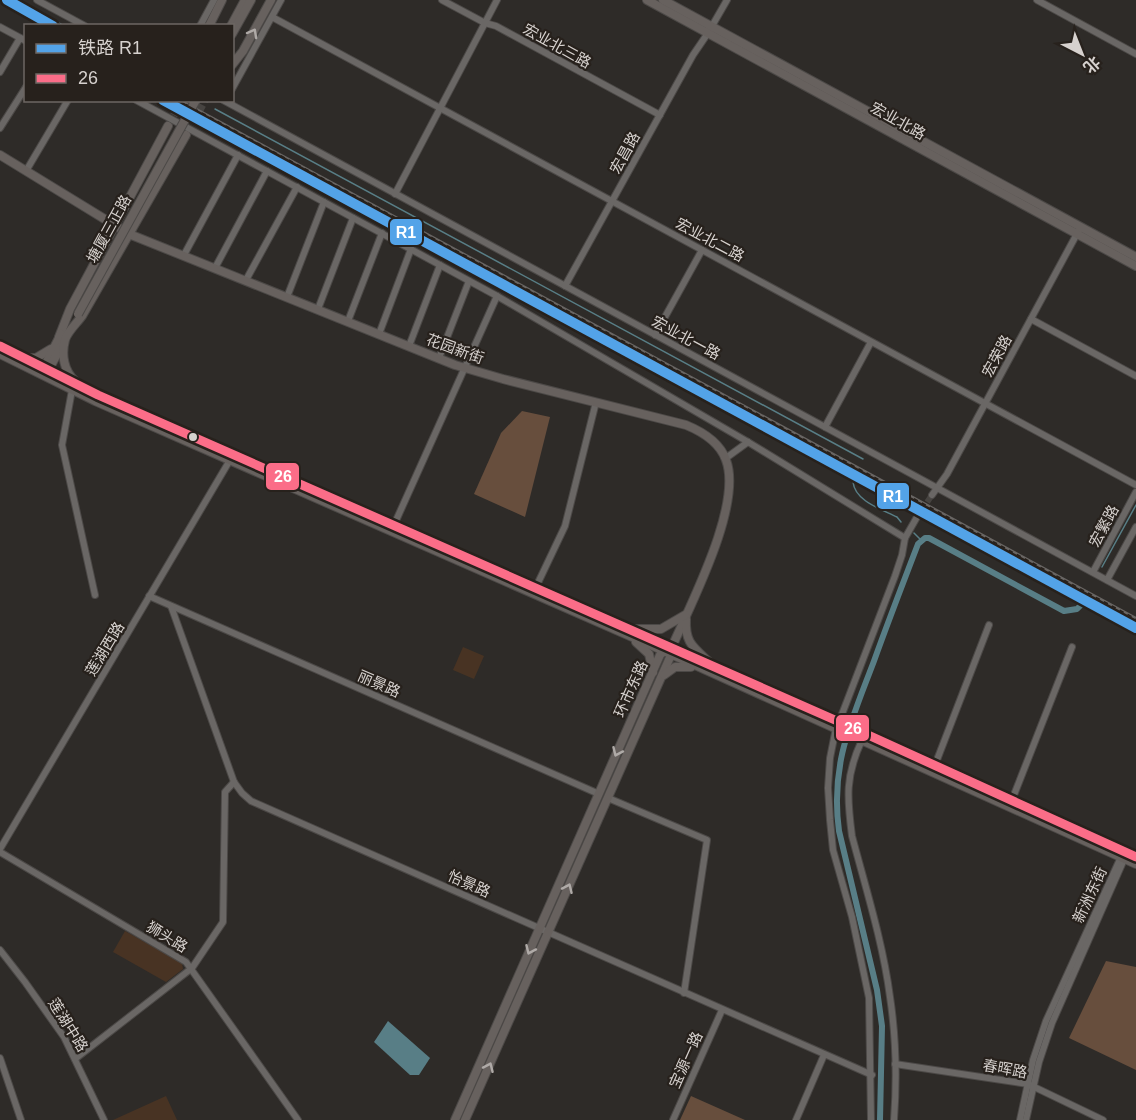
<svg xmlns="http://www.w3.org/2000/svg" width="1136" height="1120" viewBox="0 0 1136 1120" font-family="Helvetica,'Noto Sans SC',sans-serif">
	<style>
		.green { fill: #483323 }
		.forest { fill: #674e3d }
		.water { fill: #587e86 }
		.lines { fill: none; stroke-linecap: round; stroke-linejoin: round }
		.stream { stroke: #587e86; stroke-width: 1.5 }
		.canal { stroke: #587e86; stroke-width: 6 }
		.minor-tunnel { stroke: #474441; stroke-width: 6; stroke-dasharray: 6 3; stroke-linecap: butt }
		.major-tunnel { stroke: #474441; stroke-width: 8; stroke-dasharray: 8 4; stroke-linecap: butt }
		.minor-casing { stroke: #4c4947; stroke-width: 8 }
		.major-casing { stroke: #4c4947; stroke-width: 10 }
		.minor { stroke: #6a6765; stroke-width: 6 }
		.major { stroke: #67615e; stroke-width: 8 }
		.rail-casing { stroke: #696664; stroke-width: 4 }
		.rail { stroke: #27211c; stroke-width: 1.5; stroke-dasharray: 4.5; stroke-linecap: butt }
		.major-bridge-casing { stroke: #4c4947; stroke-width: 10; stroke-linecap: butt }
		.major-bridge { stroke: #67615e; stroke-width: 8 }
		.bus-1-casing { stroke: #27211c; stroke-width: 14 }
		.bus-1 { stroke: #fb6d88; stroke-width: 9 }
		.rail-1-casing { stroke: #27211c; stroke-width: 15 }
		.rail-1 { stroke: #53a3e8; stroke-width: 10 }
		.oneway { stroke: #afaaa7 }
		.bus-dot { fill: #d6d1ce; stroke: #27211c; stroke-width: 2 }
		.labels { text-anchor: middle; stroke-width: 4.5; stroke-linejoin: round; paint-order: stroke }
		.street-label { font-size: 15px; fill: #d6d1ce; stroke: #27211c }
		.line-badge { stroke: #27211c; stroke-width: 2 }
		.badge-label { font-size: 16px; text-anchor: middle; font-weight: bold; fill: #fff }
	</style>
	<rect width="100%" height="100%" fill="#2e2b28"/>
	<g class="green">
		<polygon points="463,647 484,656 474,679 453,670"/>
		<polygon points="125,931 182,963 183,969 166,982 113,952"/>
		<polygon points="166,1096 177,1120 113,1120"/>
	</g>
	<g class="forest">
		<polygon points="522,411 550,417 525,517 474,494 501,433"/>
		<polygon points="1106,961 1136,967 1136,1070 1069,1038"/>
		<polygon points="691,1096 745,1120 680,1120"/>
	</g>
	<polygon class="water" points="388,1021 430,1058 419,1075 410,1075 374,1042"/>
	<g class="lines">
		<g class="stream">
			<polyline points="36,10 64,26"/>
			<polyline points="215,109 863,459"/>
			<path d="M853,482C855,501 881,509 897,517L901,522"/>
			<polyline points="914,533 921,540"/>
			<polyline points="1102,567 1136,505"/>
		</g>
		<path class="canal" d="M880,1120L882,1026L877,990L839,831C830,765 851,722 874,661C888,622 903,583 918,544L925,538H929L1064,611L1077,609L1081,605"/>
		<polyline class="minor-tunnel" points="917,517 932,495"/>
		<g class="major-tunnel">
			<polyline points="168,126 182,100"/>
			<polyline points="187,133 205,100"/>
		</g>
		<defs>
			<g id="minor">
				<polyline points="37,0 85,26"/>
				<polyline points="442,0 485,23 496,26 660,115"/>
				<polyline points="1037,0 1136,54"/>
				<polyline points="272,17 1136,485"/>
				<polyline points="200,26 214,0"/>
				<polyline points="0,27 26,41"/>
				<polyline points="0,72 20,38"/>
				<polyline points="232,89 281,0"/>
				<polyline points="136,100 497,296 748,442 905,538"/>
				<polyline points="223,100 1136,596"/>
				<polyline points="0,128 26,87"/>
				<polyline points="26,171 68,100"/>
				<polyline points="395,194 497,0"/>
				<polyline points="184,255 238,155"/>
				<polyline points="215,268 267,171"/>
				<polyline points="246,280 297,187"/>
				<polyline points="565,286 693,55 708,33 727,0"/>
				<polyline points="287,297 324,202"/>
				<polyline points="318,309 353,218"/>
				<polyline points="1031,319 1136,376"/>
				<polyline points="348,321 382,233"/>
				<polyline points="379,334 411,249"/>
				<polyline points="655,335 702,250"/>
				<polyline points="409,346 440,265"/>
				<polyline points="439,358 469,281"/>
				<polyline points="72,390 62,445 95,595"/>
				<polyline points="825,427 871,342"/>
				<polyline points="726,458 748,442"/>
				<polyline points="932,495 947,474 1079,230"/>
				<polyline points="394,525 497,296"/>
				<polyline points="1093,572 1136,492"/>
				<polyline points="1107,580 1136,527"/>
				<polyline points="536,587 565,526 596,402"/>
				<polyline points="149,596 599,794"/>
				<polyline points="171,606 234,782 242,793 251,801 872,1075"/>
				<polyline points="839,722 895,576 902,555 905,538 917,517"/>
				<polyline points="836,728 830,758 828,788 830,820 833,850 852,917 869,998 871,1120"/>
				<path d="M862,740C845,776 847,798 852,836C866,889 883,943 890,997C896,1037 897,1079 894,1120"/>
				<polyline points="935,765 989,625"/>
				<polyline points="608,798 707,840 684,993"/>
				<polyline points="1012,800 1072,647"/>
				<polyline points="0,849 230,460"/>
				<polyline points="0,852 186,962 298,1120"/>
				<polyline points="0,950 25,982 64,1037 104,1120"/>
				<polyline points="0,1058 21,1120"/>
				<polyline points="75,1059 192,968 223,922 225,792 234,782"/>
				<polyline points="895,1064 1028,1084 1103,1120"/>
				<polyline points="673,1120 722,1010"/>
				<polyline points="796,1120 824,1055"/>
				<polyline points="1020,1120 1033,1060 1046,1021 1121,857 1124,854"/>
				<polyline points="1026,1120 1039,1062 1052,1023 1126,855"/>
			</g>
			<g id="major">
				<polyline points="647,0 1136,266"/>
				<polyline points="663,0 1136,257"/>
				<polyline points="209,26 222,0"/>
				<polyline points="231,26 245,0"/>
				<polyline points="232,34 251,0"/>
				<polyline points="232,65 243,51 271,0"/>
				<path d="M0,155L129,234L455,365L503,379L686,425C703,432 720,443 726,460C743,505 690,605 672,647L671,655L465,1120"/>
				<polyline points="59,337 70,309 168,126"/>
				<polyline points="0,346 98,395 844,724 1136,857"/>
				<polyline points="0,354 95,401 655,647 1136,864"/>
				<polyline points="24,358 36,358 51,349"/>
				<polyline points="43,369 61,334"/>
				<polyline points="48,371 63,343"/>
				<path d="M75,381C64,371 61,355 65,340C67,332 77,323 82,316L186,135"/>
				<path d="M686,619C685,642 692,646 708,661"/>
				<polyline points="635,629 661,629 685,615"/>
				<polyline points="636,642 649,654 653,672"/>
				<polyline points="664,675 675,667 691,667"/>
				<polyline points="455,1120 660,655 665,650"/>
			</g>
		</defs>
		<use href="#minor" class="minor-casing"/>
		<use href="#major" class="major-casing"/>
		<use href="#minor" class="minor"/>
		<use href="#major" class="major"/>
		<defs>
			<g id="rail">
				<polyline points="7,0 53,26"/>
				<polyline points="178,100 1136,619"/>
			</g>
		</defs>
		<use href="#rail" class="rail-casing"/>
		<use href="#rail" class="rail"/>
		<defs>
			<polyline id="major-bridge" points="78,314 196,100"/>
		</defs>
		<use href="#major-bridge" class="major-bridge-casing"/>
		<use href="#major-bridge" class="major-bridge"/>
		<defs>
			<polyline id="bus-1" points="0,346 98,395 844,724 1136,857"/>
		</defs>
		<use href="#bus-1" class="bus-1-casing"/>
		<use href="#bus-1" class="bus-1"/>
		<defs>
			<g id="rail-1">
				<polyline points="7,0 53,26"/>
				<polyline points="163,100 1136,628"/>
			</g>
		</defs>
		<use href="#rail-1" class="rail-1-casing"/>
		<use href="#rail-1" class="rail-1"/>
	</g>
	<defs><path id="oneway-chevron" d="M-2-3.5L2.5 0L-2 3.5" fill="none" stroke-width="1.6" stroke-linecap="round" stroke-linejoin="round" transform="scale(1.5)"/></defs>
	<g class="oneway">
		<use href="#oneway-chevron" transform="translate(253 33) rotate(-61)"/>
		<use href="#oneway-chevron" transform="translate(617 752) rotate(114)"/>
		<use href="#oneway-chevron" transform="translate(568 888) rotate(-66)"/>
		<use href="#oneway-chevron" transform="translate(530 950) rotate(114)"/>
		<use href="#oneway-chevron" transform="translate(489 1067) rotate(-66)"/>
	</g>
	<circle class="bus-dot" cx="193" cy="437" r="5"/>
	<g class="labels">
		<g class="street-label">
			<text transform="translate(557 46) rotate(29)" y="5">宏业北三路</text>
			<text transform="translate(898 121) rotate(29)" y="5">宏业北路</text>
			<text transform="translate(625 153) rotate(-61)" y="5">宏昌路</text>
			<text transform="translate(109 229) rotate(-61)" y="5">塘厦三正路</text>
			<text transform="translate(710 240) rotate(28)" y="5">宏业北二路</text>
			<text transform="translate(686 338) rotate(28)" y="5">宏业北一路</text>
			<text transform="translate(455 349) rotate(20)" y="5">花园新街</text>
			<text transform="translate(997 356) rotate(-62)" y="5">宏荣路</text>
			<text transform="translate(1104 526) rotate(-62)" y="5">宏繁路</text>
			<text transform="translate(105 649) rotate(-59)" y="5">莲湖西路</text>
			<text transform="translate(379 684) rotate(24)" y="5">丽景路</text>
			<text transform="translate(631 689) rotate(-66)" y="5">环市东路</text>
			<text transform="translate(469 884) rotate(24)" y="5">怡景路</text>
			<text transform="translate(1090 895) rotate(-65)" y="5">新洲东街</text>
			<text transform="translate(167 937) rotate(31)" y="5">狮头路</text>
			<text transform="translate(68 1025) rotate(58)" y="5">莲湖中路</text>
			<text transform="translate(686 1060) rotate(-66)" y="5">宝源一路</text>
			<text transform="translate(1005 1069) rotate(10)" y="5">春晖路</text>
		</g>
	</g>
	<g class="line-badge">
		<rect x="389" y="218" width="34" height="28" rx="6" fill="#53a3e8"/>
		<rect x="265" y="462" width="35" height="29" rx="6" fill="#fb6d88"/>
		<rect x="876" y="482" width="34" height="28" rx="6" fill="#53a3e8"/>
		<rect x="835" y="714" width="35" height="28" rx="6" fill="#fb6d88"/>
	</g>
	<g class="badge-label">
		<text x="406" y="238">R1</text>
		<text x="283" y="482">26</text>
		<text x="893" y="502">R1</text>
		<text x="853" y="734">26</text>
	</g>
	<rect x="24" y="24" width="210" height="78" fill="#27211c" stroke="#6d6763" stroke-width="1.5"/>
	<rect x="36" y="44" width="30" height="9" fill="#53a3e8" stroke="#6d6763" stroke-width="1.5"/>
	<text x="78" y="54" font-size="18" fill="#d6d1ce">铁路 R1</text>
	<rect x="36" y="74" width="30" height="9" fill="#fb6d88" stroke="#6d6763" stroke-width="1.5"/>
	<text x="78" y="84" font-size="18" fill="#d6d1ce">26</text>
	<g transform="translate(1082 54) rotate(138)" stroke="#27211c" stroke-width="4.5" paint-order="stroke">
	<path d="M0-4.5L10 22L0 15L-10 22Z" fill="#d6d1ce"/>
	<text y="-9" font-size="16" font-weight="bold" text-anchor="middle" fill="#d6d1ce">北</text>
	</g>
</svg>
